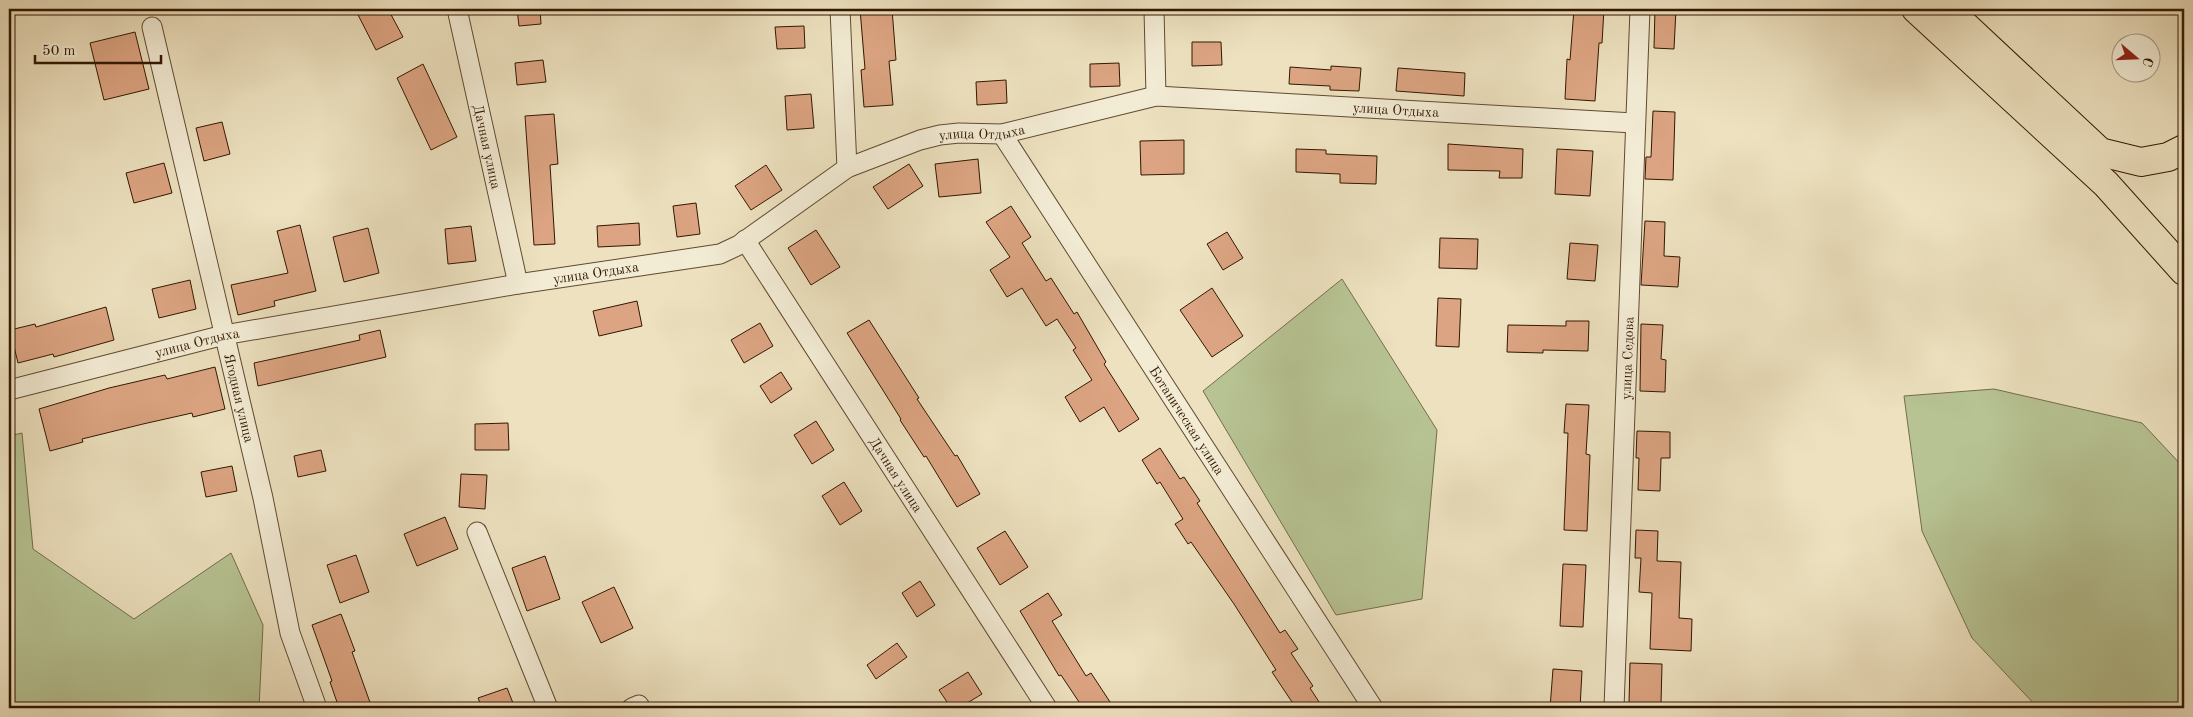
<svg xmlns="http://www.w3.org/2000/svg" width="2193" height="717" viewBox="0 0 2193 717" font-family="'Old Standard TT',serif">
	<style>
		.green { fill: #b7c393; stroke: #746d4a }
		.building { fill: #dca482; stroke: #321700 }
		.lines { fill: none; stroke-linecap: round; stroke-linejoin: round }
		.minor-casing { stroke: #614a30; stroke-width: 21 }
		.primary-casing { stroke: #321700; stroke-width: 30 }
		.minor { stroke: #f3ecd5; stroke-width: 19 }
		.primary { stroke: #ede1bf; stroke-width: 28 }
		.labels { text-anchor: middle; stroke-width: 4; stroke-linejoin: round; paint-order: stroke }
		.street-label { font-size: 14px; fill: #321700; stroke: #f3ecd5 }
	</style>
	<rect width="100%" height="100%" fill="#ede1bf"/>
	<filter id="stains"><feTurbulence type="fractalNoise" baseFrequency=".004" numOctaves="4"/><feColorMatrix values="0 0 0 0 .2 0 0 0 0 .09 0 0 0 0 .02 0 0 0 .5 -.17"/></filter>
	<radialGradient id="worn" r=".72"><stop offset=".6" stop-color="#630" stop-opacity="0"/><stop offset="1" stop-color="#630" stop-opacity=".3"/></radialGradient>
	<g class="green">
		<polygon points="1342,279 1437,430 1422,599 1336,615 1203,391"/>
		<polygon points="1994,389 2142,423 2184,468 2184,708 2038,708 1972,638 1922,531 1904,396"/>
		<polygon points="22,433 33,549 134,619 231,553 263,625 259,708 9,708 9,436"/>
	</g>
	<g class="building">
		<polygon points="355,9 388,9 403,37 376,50"/>
		<polygon points="517,9 540,9 541,24 519,26"/>
		<polygon points="860,9 892,9 896,60 889,61 893,105 864,107 861,70 865,69"/>
		<polygon points="1574,9 1604,9 1602,43 1599,43 1595,101 1565,99 1567,59 1570,60"/>
		<polygon points="1655,9 1676,9 1674,49 1654,48"/>
		<polygon points="804,26 805,48 777,49 775,27"/>
		<polygon points="135,32 149,89 104,100 90,43"/>
		<polygon points="1192,42 1221,42 1222,65 1192,66"/>
		<polygon points="543,60 546,82 517,85 515,63"/>
		<polygon points="1119,63 1120,86 1090,87 1090,64"/>
		<polygon points="423,64 457,137 431,150 397,78"/>
		<polygon points="1331,66 1361,68 1359,91 1330,90 1330,86 1289,84 1290,67 1331,70"/>
		<polygon points="1398,68 1465,73 1464,96 1396,91"/>
		<polygon points="1006,80 1007,103 977,105 976,82"/>
		<polygon points="811,94 814,128 787,130 785,96"/>
		<polygon points="1653,111 1675,112 1673,180 1645,179 1646,157 1651,157"/>
		<polygon points="554,114 558,164 550,165 555,244 534,245 525,116"/>
		<polygon points="222,122 230,154 204,161 196,128"/>
		<polygon points="1184,140 1184,174 1141,175 1140,141"/>
		<polygon points="1448,144 1523,149 1522,178 1499,178 1500,171 1448,170"/>
		<polygon points="1296,149 1326,150 1326,154 1377,156 1376,184 1340,183 1340,174 1296,172"/>
		<polygon points="1557,149 1593,151 1590,196 1555,194"/>
		<polygon points="978,159 981,193 939,197 935,164"/>
		<polygon points="164,163 172,193 134,203 126,173"/>
		<polygon points="909,164 923,186 888,209 873,187"/>
		<polygon points="766,165 782,190 751,210 735,186"/>
		<polygon points="696,203 700,234 677,237 673,206"/>
		<polygon points="1011,206 1031,237 1022,243 1046,281 1051,278 1074,314 1077,312 1106,362 1104,364 1139,419 1119,432 1104,407 1080,422 1065,397 1092,380 1073,350 1076,348 1057,319 1046,326 1022,288 1007,297 990,270 1010,257 986,222"/>
		<polygon points="1645,221 1665,222 1664,256 1680,257 1678,287 1641,285"/>
		<polygon points="639,223 640,245 598,247 597,226"/>
		<polygon points="300,225 316,291 274,301 275,306 238,315 231,285 288,273 277,231"/>
		<polygon points="471,226 476,261 448,264 445,229"/>
		<polygon points="368,228 379,273 344,282 333,237"/>
		<polygon points="816,230 840,267 811,285 788,248"/>
		<polygon points="1227,232 1243,258 1223,270 1207,244"/>
		<polygon points="1440,238 1478,239 1477,269 1439,268"/>
		<polygon points="1570,243 1598,245 1595,281 1567,279"/>
		<polygon points="190,280 196,309 159,318 152,289"/>
		<polygon points="1212,288 1243,336 1212,357 1180,310"/>
		<polygon points="1438,298 1461,299 1459,347 1436,346"/>
		<polygon points="637,301 642,326 599,336 593,311"/>
		<polygon points="106,307 114,340 54,357 53,354 18,363 10,330 35,324 36,327"/>
		<polygon points="869,320 919,398 917,399 955,456 957,455 980,494 957,507 926,456 924,457 900,420 901,419 847,333"/>
		<polygon points="1566,321 1589,321 1588,351 1543,350 1543,353 1507,352 1508,325 1566,326"/>
		<polygon points="760,323 773,346 744,363 731,340"/>
		<polygon points="1641,324 1663,325 1661,359 1666,360 1665,392 1640,391"/>
		<polygon points="380,330 386,357 258,386 254,363 360,340 359,335"/>
		<polygon points="215,367 225,409 193,417 192,413 143,424 82,439 83,442 50,451 39,409 109,388 165,375 167,379"/>
		<polygon points="781,372 792,389 771,403 760,386"/>
		<polygon points="1566,404 1589,405 1586,454 1590,455 1587,531 1564,530 1568,433 1564,433"/>
		<polygon points="816,421 834,450 812,464 794,435"/>
		<polygon points="508,423 509,450 475,450 475,424"/>
		<polygon points="1637,431 1670,432 1670,458 1661,458 1660,491 1638,490 1639,458 1636,458"/>
		<polygon points="1160,448 1180,479 1184,477 1200,501 1197,503 1280,633 1285,630 1298,649 1291,653 1313,686 1310,688 1323,708 1296,708 1272,672 1276,670 1234,604 1191,542 1188,544 1175,524 1183,519 1160,482 1157,484 1142,460"/>
		<polygon points="321,450 326,471 298,477 294,456"/>
		<polygon points="232,466 237,491 206,497 201,472"/>
		<polygon points="461,474 487,475 485,509 459,507"/>
		<polygon points="844,482 862,511 840,525 822,496"/>
		<polygon points="445,517 458,549 417,566 404,534"/>
		<polygon points="1636,530 1658,531 1657,561 1681,562 1679,618 1692,619 1691,651 1650,649 1652,593 1639,592 1641,558 1635,558"/>
		<polygon points="1005,531 1028,567 1000,585 977,548"/>
		<polygon points="356,555 369,592 340,603 327,565"/>
		<polygon points="545,556 560,599 527,611 512,568"/>
		<polygon points="1563,564 1586,565 1583,627 1560,626"/>
		<polygon points="920,581 935,605 917,617 902,593"/>
		<polygon points="614,587 633,628 601,643 582,602"/>
		<polygon points="1048,593 1062,615 1052,621 1086,676 1091,673 1114,708 1083,708 1061,675 1059,676 1020,611"/>
		<polygon points="341,614 355,651 352,652 372,708 339,708 330,682 332,681 312,625"/>
		<polygon points="897,643 907,657 876,679 867,665"/>
		<polygon points="1630,663 1662,664 1661,704 1629,703"/>
		<polygon points="1553,669 1582,671 1580,708 1550,708"/>
		<polygon points="968,672 982,694 959,708 951,708 939,690"/>
		<polygon points="507,688 515,708 482,708 478,698"/>
	</g>
	<g class="lines">
		<defs>
			<g id="minor">
				<path id="s1" d="M457,9L518,284"/>
				<polyline points="840,9 847,168"/>
				<polyline points="1154,9 1156,96"/>
				<path id="s2" d="M152,27L263,498L290,633L317,708"/>
				<path id="s3" d="M1002,134L1373,708"/>
				<path id="s4" d="M745,240L1047,708"/>
				<path id="s5" d="M9,390L224,335L518,284L720,254L739,245L847,168L920,140L940,135L959,133L1002,134L1156,96L1634,123"/>
				<polyline points="477,532 548,708"/>
				<polyline points="632,708 639,705"/>
				<path id="s6" d="M1614,708L1640,9"/>
			</g>
			<g id="primary">
				<polyline points="1916,9 2106,184 2184,271"/>
				<polyline points="1947,9 2100,152 2141,162 2168,157 2184,149"/>
			</g>
		</defs>
		<use href="#minor" class="minor-casing"/>
		<use href="#primary" class="primary-casing"/>
		<use href="#minor" class="minor"/>
		<use href="#primary" class="primary"/>
	</g>
	<g class="labels">
		<g class="street-label">
			<text dy="5" stroke="none"><textPath href="#s5" startOffset="1438">улица Отдыха</textPath></text>
			<text dy="5" stroke="none"><textPath href="#s5" startOffset="1019">улица Отдыха</textPath></text>
			<text dy="5" stroke="none"><textPath href="#s1" startOffset="141">Дачная улица</textPath></text>
			<text dy="5" stroke="none"><textPath href="#s5" startOffset="599">улица Отдыха</textPath></text>
			<text dy="5" stroke="none"><textPath href="#s5" startOffset="194">улица Отдыха</textPath></text>
			<text dy="5" stroke="none"><textPath href="#s6" startOffset="350">улица Седова</textPath></text>
			<text dy="5" stroke="none"><textPath href="#s2" startOffset="381">Ягодная улица</textPath></text>
			<text dy="5" stroke="none"><textPath href="#s3" startOffset="341">Ботаническая улица</textPath></text>
			<text dy="5" stroke="none"><textPath href="#s4" startOffset="279">Дачная улица</textPath></text>
		</g>
	</g>
	<rect width="2193" height="717" fill="none" stroke="#ede1bf" stroke-width="30"/>
	<rect x="10" y="10" width="2173" height="697" fill="none" stroke="#321700" stroke-width="2.5"/>
	<rect x="15" y="15" width="2163" height="687" fill="none" stroke="#321700"/>
	<g transform="translate(2136 58) rotate(109)"><circle r="24" fill="#f3ecd5" stroke="#a69780"/>
	<path d="M0-4L9 19L0 12L-9 19Z" fill="#8f2418"/>
	<text y="-8" font-size="14" font-weight="bold" text-anchor="middle" fill="#321700">С</text>
	</g>
	<path d="M35 55v8h126v-8" fill="none" stroke="#321700" stroke-width="2.5"/>
	<text x="42" y="55" font-size="15" fill="#321700" stroke="#f3ecd5" stroke-width="4" paint-order="stroke">50 m</text>
	<rect width="100%" height="100%" filter="url(#stains)"/>
	<rect width="100%" height="100%" fill="url(#worn)"/>
</svg>
